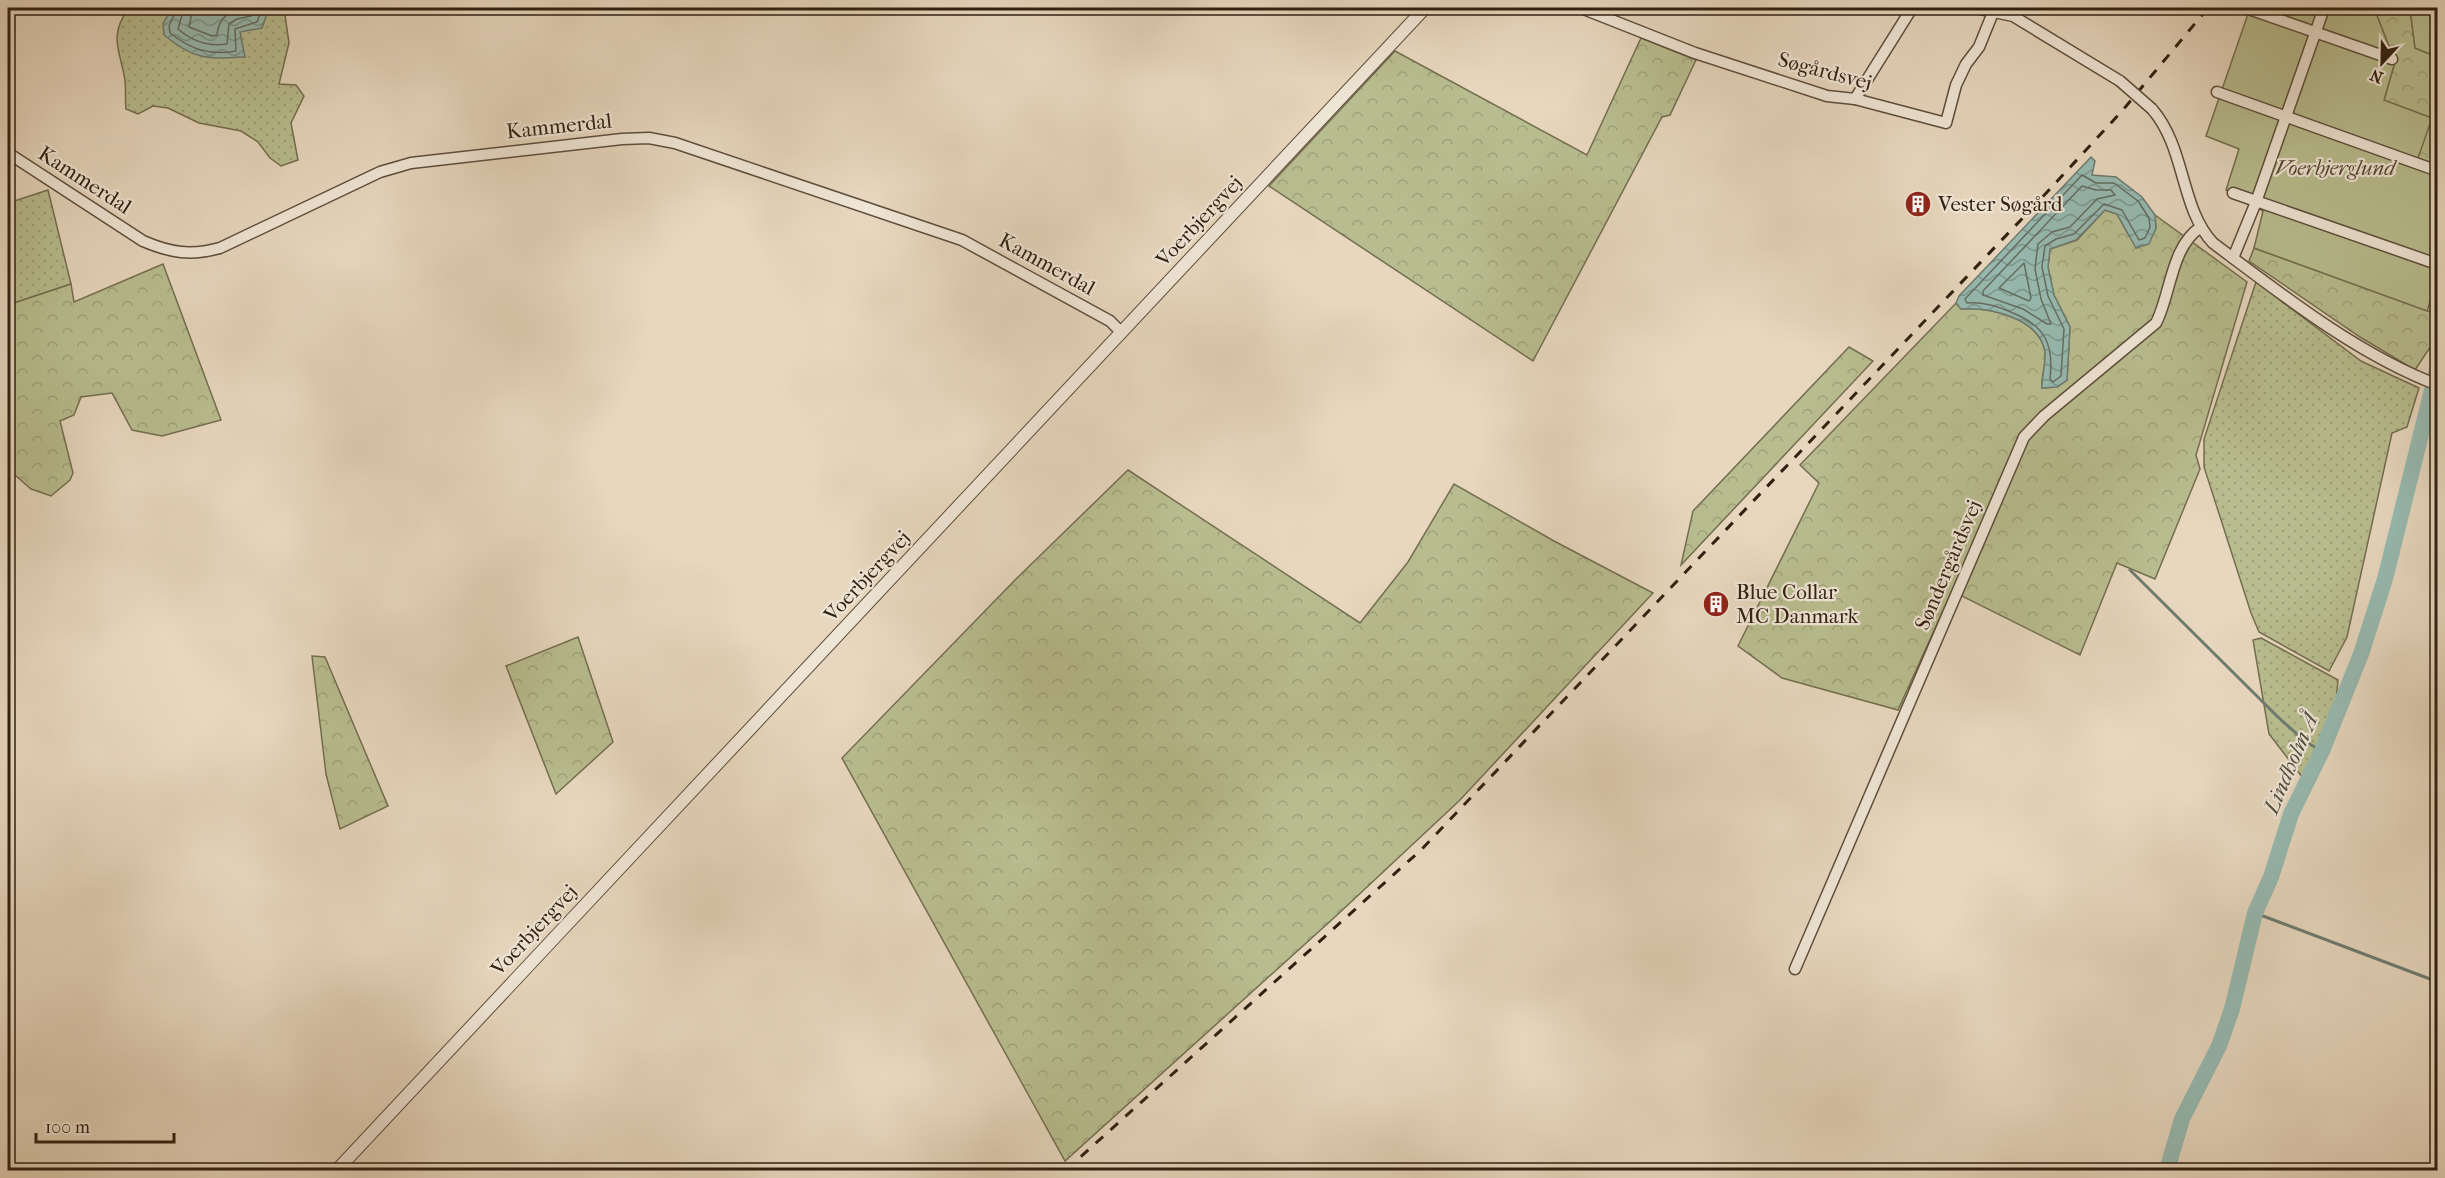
<svg xmlns="http://www.w3.org/2000/svg" width="2445" height="1178" viewBox="0 0 2445 1178" font-family="'IM FELL French Canon',serif">
	<style>
		.grass { fill: url(#grass-dots); stroke: #746e50; stroke-width: 1.5 }
		.forest { fill: url(#forest-crowns); stroke: #746e50; stroke-width: 1.5 }
		.garden { fill: #b8bd8f; stroke: #746e50; stroke-width: 1.5 }
		.water { fill: url(#water-waves); stroke: #6e7c71; stroke-width: 1.5 }
		.lines { fill: none; stroke-linecap: round; stroke-linejoin: round }
		.shore { stroke: #646d61; stroke-width: 1.5 }
		.stream { stroke: #6e7c71; stroke-width: 3 }
		.river { stroke: #97bab1; stroke-width: 16 }
		.minor-casing { stroke: #5e4e3c; stroke-width: 13 }
		.tertiary-casing { stroke: #5e4e3c; stroke-width: 14 }
		.minor { stroke: #efe5d5; stroke-width: 10 }
		.tertiary { stroke: #efe5d5; stroke-width: 12 }
		.rail { stroke: #312011; stroke-width: 3; stroke-dasharray: 10 10; stroke-linecap: butt }
		.minor-bridge-casing { stroke: #5e4e3c; stroke-width: 13; stroke-linecap: butt }
		.minor-bridge { stroke: #efe5d5; stroke-width: 10 }
		.labels { text-anchor: middle; stroke-width: 4.5; stroke-linejoin: round; paint-order: stroke }
		.street-label { font-size: 21px; fill: #312011; stroke: #efe5d5 }
		.park-label { font-size: 21px; font-style: italic; fill: #534730; stroke: #efe5d5 }
		.poi-label { font-size: 21px; fill: #312011; stroke: #efe5d5; text-anchor: start }
		.water-label { font-size: 22px; font-style: italic; fill: #504e41; stroke: #efe5d5 }
	</style>
	<defs>
		<pattern id="grass-dots" width="8" height="8" patternUnits="userSpaceOnUse" patternTransform="scale(1.5)"><rect width="8" height="8" fill="#b8bd8f"/><path d="M2 2h.1M6 6h.1" fill="none" stroke="#9fa27a" stroke-width="1.8" stroke-linecap="round"/></pattern>
		<pattern id="forest-crowns" width="20" height="18" patternUnits="userSpaceOnUse" patternTransform="scale(1.5)"><rect width="20" height="18" fill="#b8bd8f"/><path d="M2 6a3 3 0 1 1 6 0M12 15a3 3 0 1 1 6 0" fill="none" stroke="#9fa27a"/></pattern>
		<pattern id="water-waves" width="16" height="10" patternUnits="userSpaceOnUse" patternTransform="scale(1.5)"><rect width="16" height="10" fill="#97bab1"/><path d="M0 5q4-4 8 0t8 0" fill="none" stroke="#7c978f"/></pattern>
	</defs>
	<rect width="100%" height="100%" fill="#e7d7be"/>
	<filter id="stains"><feTurbulence type="fractalNoise" baseFrequency=".00333" numOctaves="4"/><feColorMatrix values="0 0 0 0 .2 0 0 0 0 .09 0 0 0 0 .02 0 0 0 .5 -.17"/></filter>
	<radialGradient id="worn" r=".72"><stop offset=".6" stop-color="#630" stop-opacity="0"/><stop offset="1" stop-color="#630" stop-opacity=".3"/></radialGradient>
	<g class="grass">
		<path d="M129,8H284L289,43L279,84L296,85L304,96L291,123L298,160L281,166L270,158L258,142L241,131L199,123L168,108L153,106L138,114L126,109C125,100 126,90 125,80C120,50 108,36 129,8Z"/>
		<polygon points="48,190 71,284 8,305 8,203"/>
		<polygon points="2256,282 2361,361 2419,388 2407,427 2392,433 2347,637 2329,671 2259,632 2251,613 2204,467 2204,439"/>
		<polygon points="2261,638 2338,680 2336,702 2303,778 2269,734 2253,640"/>
	</g>
	<g class="forest">
		<polygon points="2374,8 2410,8 2415,48 2437,57 2437,166 2418,158 2384,100 2395,62"/>
		<polygon points="1641,38 1696,60 1670,115 1662,117 1533,361 1269,186 1395,51 1587,155"/>
		<path d="M2105,210L2117,214L2129,236L2156,228L2155,215L2247,282L2196,455L2200,469L2155,579L2117,563L2080,655L1952,591L1898,710L1782,678L1738,646L1819,483L1800,465L1956,303L1961,309C1990,307 2038,318 2045,351C2047,363 2040,380 2042,388L2057,387L2067,380L2070,327L2054,295L2048,267L2050,249L2077,240Z"/>
		<polygon points="2254,248 2437,314 2437,337 2415,370 2360,337 2249,261"/>
		<polygon points="163,264 221,420 162,436 132,430 112,393 81,397 74,415 60,421 73,473 70,480 51,496 31,489 8,469 8,305 71,284 74,302"/>
		<polygon points="1849,347 1873,361 1681,565 1693,511"/>
		<polygon points="1128,470 1360,623 1408,562 1454,484 1554,541 1653,593 1459,801 1336,916 1065,1161 842,758 1015,580"/>
		<polygon points="578,637 613,742 556,794 506,666"/>
		<polygon points="312,656 325,657 388,806 340,829 326,774"/>
	</g>
	<g class="garden">
		<polygon points="2250,8 2374,8 2395,62 2384,100 2432,118 2418,158 2437,166 2437,282 2427,311 2254,248 2263,211 2226,190 2239,149 2206,136"/>
		<polygon points="2410,8 2437,8 2437,57 2415,48"/>
	</g>
	<g class="water">
		<path d="M172,8H269L262,28L240,32L245,57C207,59 194,60 164,35L163,24Z"/>
		<path d="M2091,157L2095,161L2092,175L2116,177L2142,197L2155,215L2156,228L2149,244L2136,248L2117,214L2105,210L2076,240L2050,249L2048,267L2054,295L2070,327L2067,380L2057,387L2042,388C2041,382 2046,364 2045,352C2040,318 1990,307 1961,309L1956,303L1959,296Z"/>
	</g>
	<g class="lines">
		<g class="shore">
			<path d="M177,8L169,26L170,33C190,49 210,56 236,51L235,29L257,22L262,8"/>
			<path d="M184,8L178,29C192,41 208,47 227,44L229,24L237,19L251,16L255,8"/>
			<path d="M193,8L189,27L212,36L217,35C219,16 229,12 245,8"/>
			<path d="M2082,175L2096,183H2114L2138,201L2149,218L2150,227L2145,238L2139,240L2122,210L2104,204L2074,234L2056,239L2045,246L2042,267L2048,296L2064,329L2061,376L2053,382L2050,379C2054,344 2045,326 2013,313C1997,306 1984,302 1967,303L1965,299Z"/>
			<polygon points="2082,186 2096,190 2111,190 2115,195 2097,199 2070,227 2052,232 2038,244 2035,269 2041,299 2051,324 2047,324 2023,309 1983,295 1983,291"/>
			<polygon points="2024,263 2031,298 2029,301 1999,288"/>
		</g>
		<g class="stream">
			<polyline points="2130,570 2279,718 2306,742 2322,751"/>
			<polyline points="2255,913 2438,982"/>
		</g>
		<polyline class="river" points="2167,1170 2182,1119 2219,1046 2232,1009 2255,913 2271,877 2291,814 2322,751 2361,654 2385,579 2438,366"/>
		<defs>
			<g id="minor">
				<polyline points="1581,8 1695,53 1827,96 1855,99 1946,123 1956,85 1966,64 1979,47 1994,10"/>
				<polyline points="1975,8 2013,16 2120,81"/>
				<polyline points="2249,9 2392,59"/>
				<polyline points="2217,92 2438,171"/>
				<polyline points="1855,99 1912,8"/>
				<path d="M2152,109C2186,148 2180,208 2213,243C2281,294 2358,355 2438,385"/>
				<path d="M8,153L143,241C171,253 191,256 220,248L380,172L411,163L622,139L649,138L675,143L962,240L1110,321L1121,332"/>
				<polyline points="2233,193 2437,264"/>
				<polyline points="2233,258 2256,202 2324,8"/>
				<path d="M1795,969L2024,437L2044,416L2156,323C2171,294 2171,246 2201,227"/>
			</g>
			<polyline id="tertiary" points="337,1170 1425,8"/>
		</defs>
		<use href="#minor" class="minor-casing"/>
		<use href="#tertiary" class="tertiary-casing"/>
		<use href="#minor" class="minor"/>
		<use href="#tertiary" class="tertiary"/>
		<polyline class="rail" points="1066,1170 1422,849 2037,203 2122,111 2208,8"/>
		<defs>
			<polyline id="minor-bridge" points="2120,81 2152,109"/>
		</defs>
		<use href="#minor-bridge" class="minor-bridge-casing"/>
		<use href="#minor-bridge" class="minor-bridge"/>
	</g>
	<defs>
		<symbol id="building-disc" viewBox="-11 -11 22 22"><circle r="9.5" fill="#8f2418" stroke="#efe5d5"/><path d="M-4-6H4V6H1V3H-1V6H-4ZM-2.5-4.3h1.7v1.8h-1.7ZM.8-4.3h1.7v1.8H.8ZM-2.5-1h1.7V.8h-1.7ZM.8-1h1.7V.8H.8Z" fill="#fff"/></symbol>
	</defs>
	<g fill-rule="evenodd">
		<use href="#building-disc" x="1903" y="189" width="30" height="30"/>
		<use href="#building-disc" x="1701" y="589" width="30" height="30"/>
	</g>
	<g class="labels">
		<g class="street-label">
			<text transform="translate(1825 71) rotate(15)" y="7">Søgårdsvej</text>
			<text transform="translate(559 126) rotate(-6)" y="7">Kammerdal</text>
			<text transform="translate(85 180) rotate(33)" y="7">Kammerdal</text>
			<text transform="translate(1199 221) rotate(-47)" y="7">Voerbjergvej</text>
			<text transform="translate(1047 264) rotate(29)" y="7">Kammerdal</text>
			<text transform="translate(1948 565) rotate(-67)" y="7">Søndergårdsvej</text>
			<text transform="translate(867 576) rotate(-47)" y="7">Voerbjergvej</text>
			<text transform="translate(534 930) rotate(-47)" y="7">Voerbjergvej</text>
		</g>
		<g class="park-label">
			<text x="2335" y="175">Voerbjerglund</text>
		</g>
		<g class="poi-label">
			<text x="1938" y="211">Vester Søgård</text>
			<text x="1736" y="599">Blue Collar<tspan x="1736" dy="24">MC Danmark</tspan></text>
		</g>
		<g class="water-label">
			<text transform="translate(2290 763) rotate(-67)" y="8">Lindholm Å</text>
		</g>
	</g>
	<rect width="2445" height="1178" fill="none" stroke="#e7d7be" stroke-width="30"/>
	<rect x="9" y="9" width="2427" height="1160" fill="none" stroke="#312011" stroke-width="3"/>
	<rect x="15" y="15" width="2415" height="1148" fill="none" stroke="#312011" stroke-width="1.5"/>
	<g transform="translate(2382 63) rotate(202)" stroke="#efe5d5" stroke-width="4.5" paint-order="stroke">
	<path d="M0-4.5L10 22L0 15L-10 22Z" fill="#312011"/>
	<text y="-9" font-size="16" font-weight="bold" text-anchor="middle" fill="#312011">N</text>
	</g>
	<path d="M36 1133v9h138v-9" fill="none" stroke="#312011" stroke-width="3"/>
	<text x="45" y="1133" font-size="18" fill="#312011" stroke="#efe5d5" stroke-width="4.5" paint-order="stroke">100 m</text>
	<rect width="100%" height="100%" filter="url(#stains)"/>
	<rect width="100%" height="100%" fill="url(#worn)"/>
</svg>
